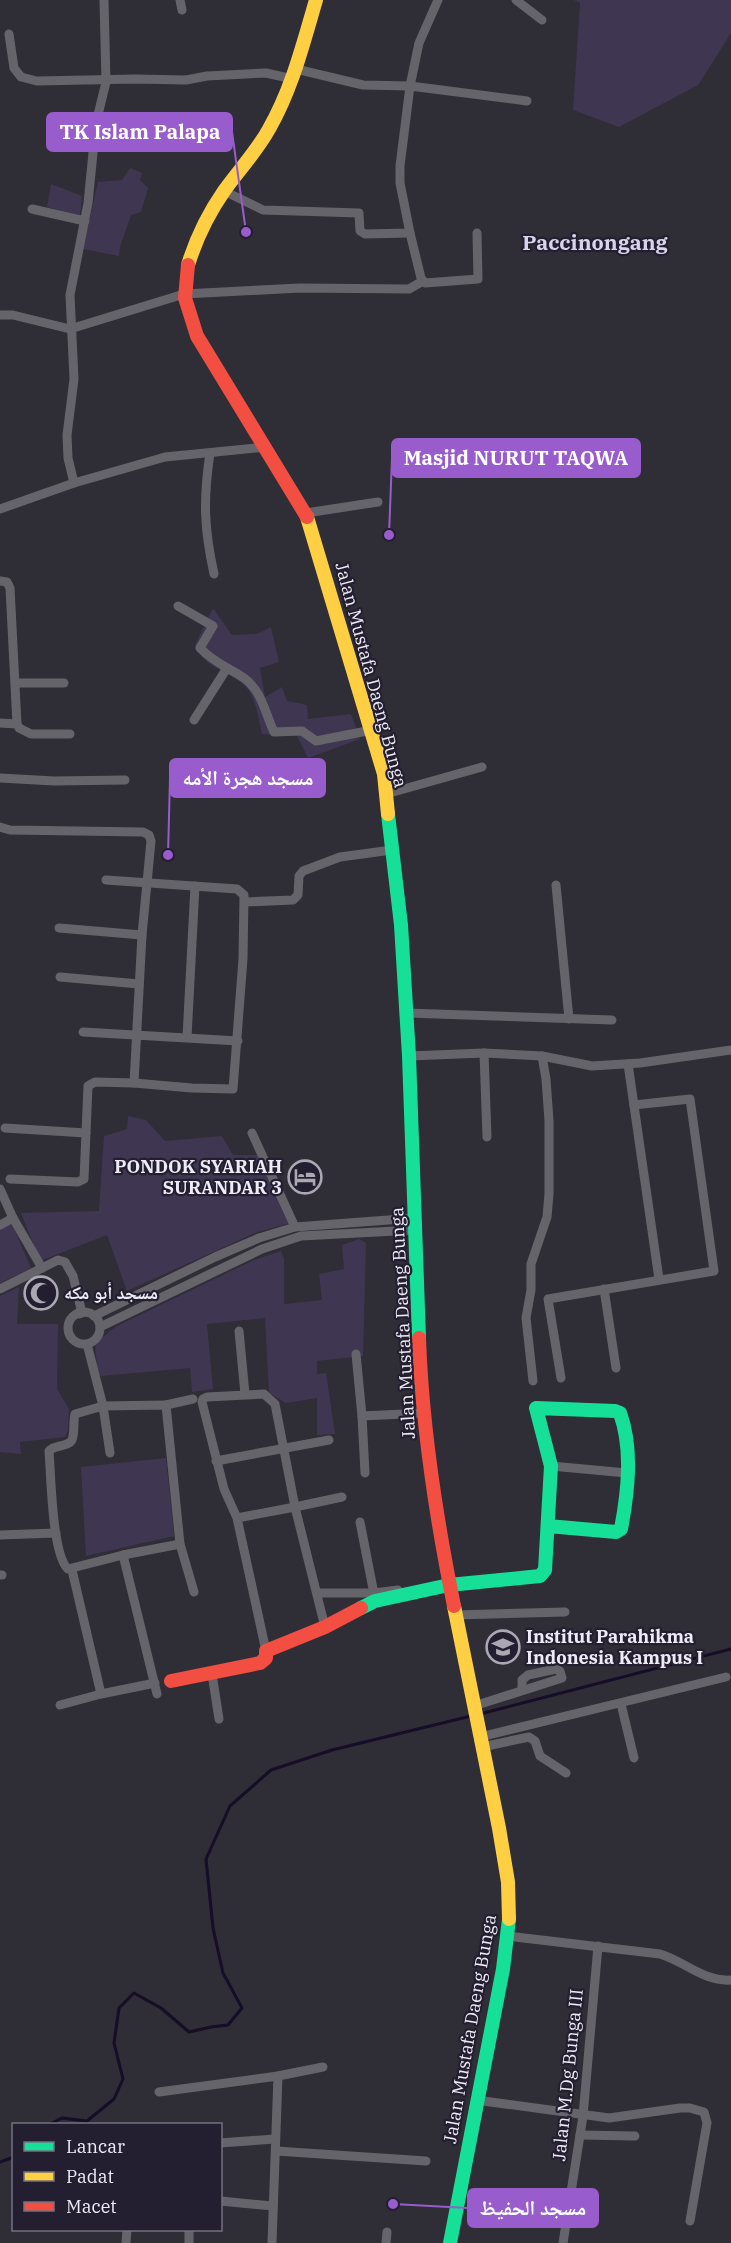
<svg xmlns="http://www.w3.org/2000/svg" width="731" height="2243" viewBox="0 0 731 2243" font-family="'IBM Plex Serif','Noto Naskh Arabic',serif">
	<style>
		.green { fill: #3f3751 }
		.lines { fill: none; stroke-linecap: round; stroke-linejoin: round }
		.stream { stroke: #160d27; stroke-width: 3 }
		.street { stroke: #66646b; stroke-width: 9 }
		.fast { stroke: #16e098; stroke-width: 14 }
		.slow { stroke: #ffcf43; stroke-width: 14 }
		.jam { stroke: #f24e42; stroke-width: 14 }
		.labels { text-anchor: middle; stroke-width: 4.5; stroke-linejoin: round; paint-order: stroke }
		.street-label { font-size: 18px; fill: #edebf6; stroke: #241f30 }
		.poi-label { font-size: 18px; font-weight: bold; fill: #edebf6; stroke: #241f30; text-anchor: start }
		.quarter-label { font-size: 21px; font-weight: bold; fill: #d9d4eb; stroke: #241f30 }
		.leader { fill: none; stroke: #985ccd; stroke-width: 2 }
		.callout-dot { fill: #985ccd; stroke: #241f30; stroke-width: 2 }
		.callout { fill: #985ccd; stroke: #985ccd; stroke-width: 2 }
		.callout-label { font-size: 20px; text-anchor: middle; font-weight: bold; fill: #fff }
	</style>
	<rect width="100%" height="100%" fill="#2f2d36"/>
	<g class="green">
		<polygon points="574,0 731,0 731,33 698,85 619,127 573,110 580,3"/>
		<polygon points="130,168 142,173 140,180 148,188 141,212 131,215 120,247 119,256 83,249 98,182 122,180"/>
		<polygon points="51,184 82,196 80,216 47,207"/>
		<path d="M213,608L232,635L257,634L271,627L279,662L260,668L265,697L282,687L287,701L307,705L308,719L351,714L360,739L308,758L297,736L262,734C258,718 256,697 245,686C229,670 204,669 195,645Z"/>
		<polygon points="128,1116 146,1120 165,1141 222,1136 233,1155 257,1155 291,1223 257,1232 127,1291 107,1235 40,1261 21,1213 99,1211 104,1136 127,1129"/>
		<polygon points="12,1224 31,1268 0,1283 0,1229"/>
		<polygon points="359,1239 366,1243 363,1356 317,1361 317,1374 326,1373 335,1434 317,1435 317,1398 286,1403 269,1393 265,1318 207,1324 213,1389 192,1392 190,1368 100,1376 97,1366 95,1343 117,1326 254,1260 281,1251 284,1259 284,1304 322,1300 319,1274 344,1269 342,1245"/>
		<polygon points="19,1287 17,1324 58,1324 57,1389 69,1409 68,1430 65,1437 20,1442 21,1454 0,1452 0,1296"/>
		<polygon points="166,1458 174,1536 86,1556 81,1467"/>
	</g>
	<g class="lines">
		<g class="stream">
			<polyline points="480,1714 731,1649"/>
			<polyline points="50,2124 62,2118 87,2121 114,2099 123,2079 114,2043 119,2008 134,1993 161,2008 189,2032 211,2027 228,2025 242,2008 223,1973 213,1928 206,1859 230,1806 271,1770 332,1750 471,1716"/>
			<polyline points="0,2162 14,2157"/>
		</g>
		<g class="street">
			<polyline points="180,0 182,10"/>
			<polyline points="516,0 542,20"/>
			<polyline points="9,34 14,68 21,77 37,81 135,79 186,80 207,76 266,73 293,79"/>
			<polyline points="296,69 363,85 410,86 419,43 438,0"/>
			<polyline points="224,191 263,210 359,213 360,231 365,234 410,233 400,183 400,166 410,86 527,101"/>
			<polyline points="32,209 85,221"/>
			<polyline points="410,233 421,278 425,283 478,279 477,233"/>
			<polyline points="0,315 13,315 70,329 184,294 300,288 409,289 423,281"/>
			<path d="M210,453C203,500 204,528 214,574"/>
			<polyline points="74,483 68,458 67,435 74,379 70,295 88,203 96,123 106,82 104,0"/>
			<polyline points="0,509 74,483 165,457 267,447"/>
			<polyline points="306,513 378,502"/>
			<polyline points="0,581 7,582 10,588 17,724"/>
			<path d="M178,606L213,626L200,648C213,662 229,668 244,678C262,691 265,713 274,732L302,731L316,741L372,730"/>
			<polyline points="16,683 64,683"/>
			<polyline points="194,720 227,668"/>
			<polyline points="0,723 17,724 19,728 31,734 70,734"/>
			<polyline points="0,778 54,781 125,780"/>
			<polyline points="386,794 482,767"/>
			<polyline points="0,827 10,830 143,832 149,835 151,841 142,935 134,1083 95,1082 88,1086 84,1179 78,1182 10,1179"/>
			<polyline points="106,880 237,889 244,895 243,959 233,1089 192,1088 134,1083"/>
			<polyline points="556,885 569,1019"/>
			<polyline points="245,902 293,900 298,895 299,876 303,871 340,857 392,850"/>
			<polyline points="59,928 142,935"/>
			<polyline points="60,977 139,984"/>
			<polyline points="407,1013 612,1020"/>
			<polyline points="83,1032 238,1041"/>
			<polyline points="187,1037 195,886"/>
			<polyline points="484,1053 487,1137"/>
			<polyline points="409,1056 484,1053 542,1056 592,1066 640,1063 731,1050"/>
			<polyline points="628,1064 659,1279"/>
			<polyline points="5,1128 86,1133"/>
			<polyline points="252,1133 295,1227"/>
			<polyline points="0,1189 13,1218 42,1268"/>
			<polyline points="0,1225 13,1218"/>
			<polyline points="0,1289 58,1260 65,1262 73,1276 82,1313 79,1314"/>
			<polyline points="604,1289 616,1368"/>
			<circle cx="84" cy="1328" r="16"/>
			<polyline points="94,1316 215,1257 259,1238 295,1227 415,1218"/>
			<polyline points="100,1327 262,1249 301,1236 415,1230"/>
			<polyline points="239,1331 245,1394"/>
			<polyline points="87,1344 103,1406 166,1405 180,1544 123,1555 157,1694"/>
			<polyline points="356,1354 362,1416 424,1413"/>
			<polyline points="561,1378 548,1299 714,1271 690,1099 634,1105"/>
			<polyline points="533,1381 526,1318 531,1290 531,1264 547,1217 549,1194 549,1121 546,1079 542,1056"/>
			<polyline points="166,1405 193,1399"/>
			<polyline points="362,1416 365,1473"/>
			<path d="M110,1453L103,1406L75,1414C73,1421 75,1433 72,1440C67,1448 55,1444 49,1451C51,1475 52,1555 68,1569L123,1555"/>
			<polyline points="216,1461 329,1440"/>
			<polyline points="551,1466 627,1473"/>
			<polyline points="237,1518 295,1507 275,1404 264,1394 207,1397 203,1399 202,1402 224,1489 237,1518 266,1651"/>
			<polyline points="360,1522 375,1599"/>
			<polyline points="0,1535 56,1533"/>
			<polyline points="180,1544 194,1592"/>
			<polyline points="72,1570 101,1694 155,1683"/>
			<polyline points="0,1575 2,1575"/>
			<polyline points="317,1593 374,1593 398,1590"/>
			<polyline points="455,1615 565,1612"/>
			<polyline points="325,1627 295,1507 342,1497"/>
			<polyline points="212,1674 219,1719"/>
			<polyline points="621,1704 634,1758"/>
			<polyline points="60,1705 101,1694"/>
			<polyline points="474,1706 562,1678 560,1671 556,1669 528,1675 522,1680 522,1690"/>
			<polyline points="480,1737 726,1677"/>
			<polyline points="482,1747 529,1737 535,1741 540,1756 566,1773"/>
			<path d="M507,1936L660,1954C684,1961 704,1982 731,1980"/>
			<polyline points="278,2076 323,2067"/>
			<polyline points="159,2092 278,2076 272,2243"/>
			<polyline points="476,2100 609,2118 680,2108 690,2108 704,2112 707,2123 690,2221"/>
			<polyline points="580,2135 635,2136"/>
			<polyline points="220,2143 275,2139"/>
			<polyline points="276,2151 426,2161"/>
			<polyline points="220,2201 273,2206"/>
			<polyline points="126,2243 127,2230"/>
			<polyline points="189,2243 189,2230"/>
			<polyline points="386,2243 387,2232"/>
			<polyline points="563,2243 583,2116 598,1946"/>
		</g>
		<g class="fast">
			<polyline points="388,814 401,925 409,1056 419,1338"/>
			<path d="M361,1608L375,1601L449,1585L540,1576L545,1570L551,1466L536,1408L615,1411L620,1413C633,1449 628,1492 621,1529L616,1532L548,1526"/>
			<polyline points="450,2243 503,1969 509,1919"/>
		</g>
		<g class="slow">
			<path d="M188,265C196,239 208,214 224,191C239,170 257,151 269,129C292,89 303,44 316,0"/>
			<polyline points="307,517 384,774 388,814"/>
			<polyline points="454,1606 499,1828 508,1882 509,1919"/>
		</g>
		<g class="jam">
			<polyline points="188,265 185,298 197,336 307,517"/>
			<path d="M419,1338C422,1428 436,1517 454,1606"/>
			<polyline points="171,1681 260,1663 266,1658 266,1651 325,1627 361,1608"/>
		</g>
	</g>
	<defs>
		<symbol id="hotel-ring" viewBox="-11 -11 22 22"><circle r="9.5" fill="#241f30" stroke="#aaa8b3" stroke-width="1.5"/><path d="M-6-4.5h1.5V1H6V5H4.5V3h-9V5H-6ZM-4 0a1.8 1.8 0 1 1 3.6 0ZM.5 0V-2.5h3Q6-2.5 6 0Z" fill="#aaa8b3"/></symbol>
		<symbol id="mosque-ring" viewBox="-11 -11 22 22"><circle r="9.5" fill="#241f30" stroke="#aaa8b3" stroke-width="1.5"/><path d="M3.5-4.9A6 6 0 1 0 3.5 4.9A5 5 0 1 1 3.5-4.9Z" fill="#aaa8b3"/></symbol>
		<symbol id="university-ring" viewBox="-11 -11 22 22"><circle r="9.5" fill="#241f30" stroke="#aaa8b3" stroke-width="1.5"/><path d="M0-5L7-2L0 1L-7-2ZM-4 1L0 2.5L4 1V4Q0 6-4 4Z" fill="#aaa8b3"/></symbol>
	</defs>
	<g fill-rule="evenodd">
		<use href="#hotel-ring" x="286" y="1158" width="38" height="38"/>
		<use href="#mosque-ring" x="22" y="1274" width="38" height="38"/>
		<use href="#university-ring" x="484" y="1628" width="38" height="38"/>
	</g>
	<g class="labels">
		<g class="street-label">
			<text transform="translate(371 675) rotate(75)" y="6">Jalan Mustafa Daeng Bunga</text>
			<text transform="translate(403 1323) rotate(-93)" y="6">Jalan Mustafa Daeng Bunga</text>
			<text transform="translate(470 2029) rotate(-80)" y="6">Jalan Mustafa Daeng Bunga</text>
			<text transform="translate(568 2075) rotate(-84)" y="6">Jalan M.Dg Bunga III</text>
		</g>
		<g class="poi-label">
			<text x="282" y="1173" text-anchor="end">PONDOK SYARIAH<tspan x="282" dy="21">SURANDAR 3</tspan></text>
			<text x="64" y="1299">مسجد أبو مكه</text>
			<text x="526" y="1643">Institut Parahikma<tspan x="526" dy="21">Indonesia Kampus I</tspan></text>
		</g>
		<g class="quarter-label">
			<text x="595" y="250">Paccinongang</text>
		</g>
	</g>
	<path class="leader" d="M246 232L232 132M389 535L392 458M168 855L170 778M393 2204L468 2208"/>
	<g class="callout-dot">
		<circle cx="246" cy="232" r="6"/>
		<circle cx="389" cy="535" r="6"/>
		<circle cx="168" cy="855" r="6"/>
		<circle cx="393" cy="2204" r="6"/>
	</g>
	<g class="callout">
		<rect x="47" y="113" width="185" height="38" rx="6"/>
		<rect x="392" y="439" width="248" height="38" rx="6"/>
		<rect x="170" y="759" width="155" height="38" rx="6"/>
		<rect x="468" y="2189" width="130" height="38" rx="6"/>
	</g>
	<g class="callout-label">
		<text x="140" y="139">TK Islam Palapa</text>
		<text x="516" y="465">Masjid NURUT TAQWA</text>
		<text x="248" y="785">مسجد هجرة الأمه</text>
		<text x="533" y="2215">مسجد الحفيظ</text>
	</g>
	<rect x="12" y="2123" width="210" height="108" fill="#241f30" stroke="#74717f" stroke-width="1.5"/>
	<rect x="24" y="2142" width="30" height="9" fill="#16e098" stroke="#74717f" stroke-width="1.5"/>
	<text x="66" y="2153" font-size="18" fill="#edebf6">Lancar</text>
	<rect x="24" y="2172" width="30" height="9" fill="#ffcf43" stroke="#74717f" stroke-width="1.5"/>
	<text x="66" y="2183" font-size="18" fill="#edebf6">Padat</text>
	<rect x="24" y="2202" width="30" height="9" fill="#f24e42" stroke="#74717f" stroke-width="1.5"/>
	<text x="66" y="2213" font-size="18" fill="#edebf6">Macet</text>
</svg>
